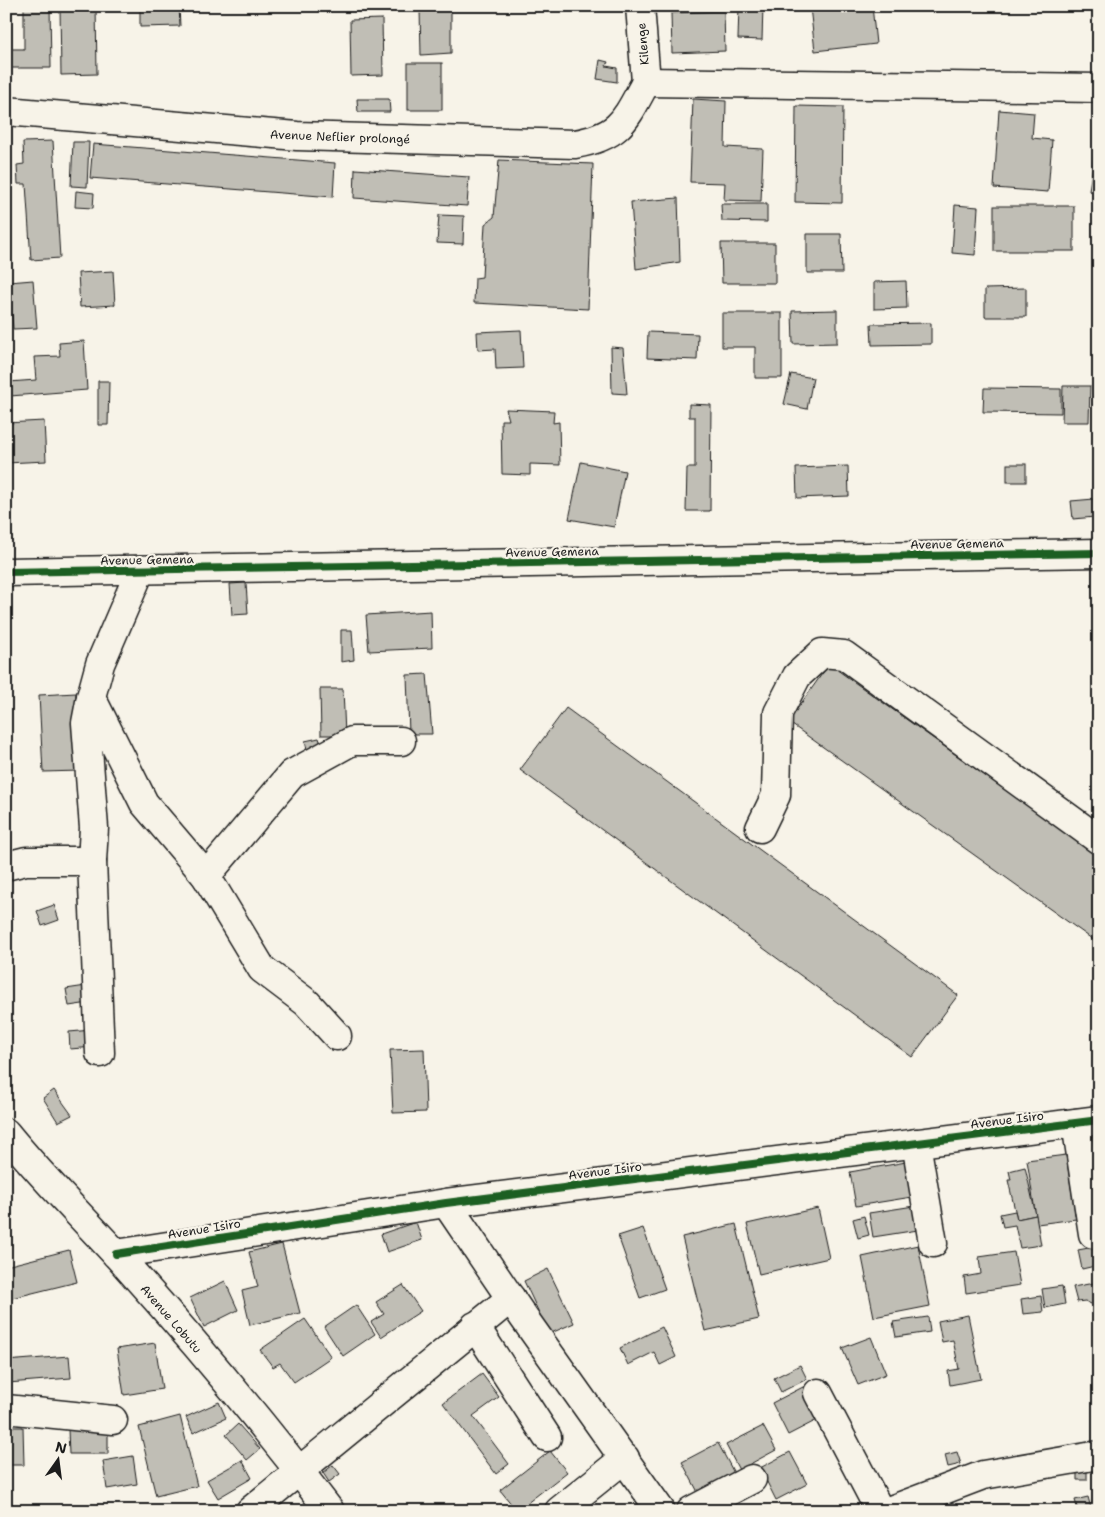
<svg xmlns="http://www.w3.org/2000/svg" width="1105" height="1517" viewBox="0 0 1105 1517" font-family="'Shantell Sans',sans-serif">
	<style>
		.building { fill: #c0beb5; stroke: #1c1c1c }
		.lines { fill: none; stroke-linecap: round; stroke-linejoin: round }
		.minor-casing { stroke: #1c1c1c; stroke-width: 31 }
		.minor { stroke: #f7f3e8; stroke-width: 28 }
		.cycleway-casing { stroke: #f7f3e8; stroke-width: 11 }
		.cycleway { stroke: #1b5e20; stroke-width: 8 }
		.labels { text-anchor: middle; stroke-width: 4.5; stroke-linejoin: round; paint-order: stroke }
		.street-label { font-size: 12px; fill: #1c1c1c; stroke: #f7f3e8 }
	</style>
	<rect width="100%" height="100%" fill="#f7f3e8"/>
	<filter id="ink" filterUnits="userSpaceOnUse"><feTurbulence type="fractalNoise" baseFrequency=".02" numOctaves="2"/><feDisplacementMap in="SourceGraphic" scale="10" xChannelSelector="R" yChannelSelector="G"/><feConvolveMatrix kernelMatrix="1 2 1 2 8 2 1 2 1" color-interpolation-filters="sRGB"/></filter>
	<g filter="url(#ink)">
		<g class="building">
			<polygon points="24,6 50,6 51,68 7,68 6,49 24,49"/>
			<polygon points="60,6 96,6 97,74 61,75"/>
			<polygon points="140,6 179,6 180,26 140,27"/>
			<polygon points="739,6 763,6 762,40 738,39"/>
			<polygon points="872,6 876,44 815,51 810,7"/>
			<polygon points="420,9 451,9 451,53 421,55"/>
			<polygon points="724,11 725,51 672,53 671,13"/>
			<polygon points="382,19 383,75 351,76 350,20"/>
			<polygon points="600,60 608,62 606,66 617,68 617,82 597,79"/>
			<rect x="408" y="63" width="34" height="47"/>
			<polygon points="357,99 389,99 390,112 358,112"/>
			<polygon points="693,99 726,101 725,147 763,149 761,201 724,200 725,183 690,182"/>
			<polygon points="796,106 843,107 842,203 795,202"/>
			<polygon points="999,110 1034,113 1032,138 1052,140 1048,192 994,188"/>
			<polygon points="1098,130 1099,130 1099,193 1089,191"/>
			<polygon points="53,141 60,258 31,260 26,184 18,184 17,165 24,164 23,142"/>
			<polygon points="73,142 89,142 87,187 71,186"/>
			<polygon points="93,144 335,163 333,197 90,178"/>
			<polygon points="499,160 593,164 588,309 474,303 475,278 482,277 485,224 494,217"/>
			<polygon points="355,169 469,177 467,206 354,198"/>
			<polygon points="76,191 94,193 93,208 75,207"/>
			<polygon points="678,198 680,262 636,269 631,202"/>
			<polygon points="721,204 767,204 767,222 722,221"/>
			<polygon points="955,205 978,207 975,255 952,253"/>
			<rect x="994" y="206" width="80" height="45"/>
			<polygon points="439,215 464,216 463,244 437,243"/>
			<polygon points="807,234 841,234 842,273 807,273"/>
			<polygon points="721,243 775,243 775,283 722,283"/>
			<polygon points="113,271 115,305 80,307 78,273"/>
			<polygon points="33,280 37,328 13,329 9,282"/>
			<polygon points="906,281 907,308 874,309 874,282"/>
			<polygon points="1026,288 1026,317 985,317 985,289"/>
			<polygon points="837,310 837,343 793,344 792,311"/>
			<polygon points="722,313 782,313 782,378 755,378 755,347 722,347"/>
			<polygon points="931,323 931,344 872,345 871,324"/>
			<polygon points="521,330 523,368 496,369 495,349 478,350 477,332"/>
			<polygon points="648,332 698,334 697,360 647,358"/>
			<polygon points="84,341 87,390 10,396 9,382 36,380 34,357 60,356 59,343"/>
			<polygon points="611,347 623,348 627,394 612,393"/>
			<polygon points="791,374 813,378 807,409 784,404"/>
			<polygon points="98,381 109,381 108,425 98,425"/>
			<polygon points="1063,386 1090,386 1089,422 1062,422"/>
			<polygon points="984,388 1061,389 1061,413 983,412"/>
			<polygon points="689,404 711,405 710,511 686,511 687,468 695,468 695,417 689,417"/>
			<polygon points="506,409 554,411 553,423 559,422 560,465 530,464 530,475 502,474 501,420 509,420"/>
			<polygon points="44,421 46,461 6,463 6,423"/>
			<polygon points="581,462 625,471 614,527 569,519"/>
			<rect x="1007" y="464" width="19" height="18"/>
			<polygon points="848,466 849,496 797,498 796,468"/>
			<polygon points="1094,499 1095,517 1073,519 1071,501"/>
			<polygon points="246,583 248,614 232,615 230,584"/>
			<polygon points="431,611 432,648 369,651 366,615"/>
			<polygon points="341,630 352,630 354,660 341,662"/>
			<polygon points="829,664 1099,857 1099,944 788,722"/>
			<polygon points="427,674 432,734 409,734 407,675"/>
			<polygon points="320,689 343,689 345,735 321,735"/>
			<polygon points="76,693 80,771 43,772 39,695"/>
			<polygon points="566,708 958,995 912,1057 520,770"/>
			<polygon points="319,738 323,751 308,754 305,741"/>
			<polygon points="54,905 59,920 42,926 37,911"/>
			<polygon points="86,986 89,1003 69,1006 66,989"/>
			<polygon points="92,1030 94,1047 70,1049 69,1032"/>
			<polygon points="424,1049 426,1112 393,1113 390,1050"/>
			<polygon points="54,1090 72,1115 58,1122 43,1098"/>
			<polygon points="1066,1155 1076,1219 1037,1224 1027,1160"/>
			<polygon points="906,1162 912,1197 856,1206 850,1172"/>
			<polygon points="1025,1167 1036,1215 1017,1219 1008,1180 1011,1180 1009,1171"/>
			<polygon points="914,1206 918,1230 873,1237 869,1213"/>
			<polygon points="818,1208 829,1258 759,1274 747,1224"/>
			<polygon points="1015,1211 1017,1219 1036,1215 1041,1245 1020,1248 1015,1225 1003,1227 1000,1214"/>
			<polygon points="864,1216 869,1235 858,1238 853,1219"/>
			<polygon points="416,1222 422,1240 387,1252 381,1234"/>
			<polygon points="736,1224 759,1319 705,1331 682,1237"/>
			<polygon points="643,1228 665,1289 640,1298 618,1236"/>
			<polygon points="282,1244 300,1313 250,1325 242,1291 258,1287 249,1252"/>
			<polygon points="918,1245 930,1306 874,1317 862,1257"/>
			<polygon points="1099,1246 1099,1265 1082,1269 1078,1250"/>
			<polygon points="69,1250 77,1282 8,1299 6,1266"/>
			<polygon points="1014,1252 1020,1285 966,1293 964,1277 981,1274 979,1257"/>
			<polygon points="548,1269 574,1323 549,1334 524,1281"/>
			<polygon points="225,1281 238,1310 204,1327 190,1298"/>
			<polygon points="1099,1282 1099,1302 1091,1304 1085,1301 1077,1302 1073,1287"/>
			<polygon points="403,1285 421,1311 381,1337 371,1322 384,1314 376,1302"/>
			<polygon points="1062,1286 1065,1304 1045,1308 1042,1289"/>
			<polygon points="1041,1296 1043,1312 1023,1314 1021,1299"/>
			<polygon points="356,1305 375,1334 343,1356 324,1327"/>
			<polygon points="968,1315 981,1379 950,1385 948,1371 959,1369 953,1340 942,1342 938,1321"/>
			<polygon points="928,1317 930,1332 896,1337 893,1322"/>
			<polygon points="305,1319 331,1357 294,1382 280,1363 273,1367 260,1350"/>
			<polygon points="662,1327 676,1357 660,1365 654,1352 628,1365 620,1348"/>
			<polygon points="871,1337 886,1374 858,1385 842,1348"/>
			<polygon points="155,1343 162,1389 124,1395 117,1349"/>
			<polygon points="69,1356 71,1378 8,1383 6,1361"/>
			<polygon points="800,1365 807,1379 781,1392 774,1378"/>
			<polygon points="482,1374 499,1397 473,1416 509,1464 496,1474 443,1403"/>
			<polygon points="803,1387 819,1419 788,1435 772,1403"/>
			<polygon points="219,1402 226,1418 193,1433 186,1417"/>
			<polygon points="180,1416 197,1486 156,1496 139,1427"/>
			<polygon points="238,1424 260,1449 247,1460 226,1435"/>
			<polygon points="763,1426 776,1450 739,1470 726,1445"/>
			<polygon points="6,1427 23,1427 24,1465 6,1465"/>
			<polygon points="108,1428 108,1454 69,1454 68,1429"/>
			<polygon points="718,1443 734,1473 698,1492 682,1462"/>
			<polygon points="550,1451 567,1472 517,1511 500,1490"/>
			<polygon points="790,1452 807,1484 776,1500 760,1468"/>
			<polygon points="957,1452 961,1464 948,1467 945,1455"/>
			<polygon points="133,1456 137,1484 107,1489 103,1461"/>
			<polygon points="242,1460 252,1478 218,1498 207,1480"/>
			<polygon points="333,1465 340,1474 329,1482 323,1473"/>
			<polygon points="1087,1470 1087,1480 1077,1480 1077,1471"/>
			<polygon points="1088,1497 1091,1508 1099,1506 1099,1511 1078,1511 1075,1500"/>
		</g>
		<g class="lines">
			<defs>
				<g id="minor">
					<polyline points="640,6 646,82"/>
					<polyline points="646,82 1099,88"/>
					<path d="M6,111L297,136L575,144C621,136 625,120 646,82"/>
					<polyline points="140,571 100,664 91,697 144,803 206,876 262,969 307,1003 337,1036"/>
					<polyline points="6,572 1099,553"/>
					<polyline points="91,697 86,723 94,828 92,861 100,1053"/>
					<polyline points="760,828 776,795 778,713 797,676 822,653 844,655 1099,840"/>
					<polyline points="6,866 26,861 92,861"/>
					<polyline points="206,876 292,774 352,741 401,741"/>
					<polyline points="1076,1123 1093,1234 1099,1233"/>
					<path d="M6,1133C41,1176 79,1214 116,1254C190,1336 263,1423 330,1511"/>
					<polyline points="916,1143 933,1243"/>
					<polyline points="446,1203 524,1318 661,1511"/>
					<polyline points="116,1254 446,1203 1099,1120"/>
					<polyline points="475,1326 547,1437"/>
					<polyline points="818,1393 880,1511"/>
					<polyline points="6,1409 113,1420"/>
					<polyline points="250,1511 511,1298"/>
					<polyline points="559,1511 625,1458"/>
					<polyline points="691,1511 752,1479"/>
					<polyline points="888,1511 983,1475 1099,1455"/>
				</g>
			</defs>
			<use href="#minor" class="minor-casing"/>
			<use href="#minor" class="minor"/>
			<defs>
				<g id="cycleway">
					<polyline points="6,572 1099,553"/>
					<polyline points="116,1254 446,1203 1099,1120"/>
				</g>
			</defs>
			<use href="#cycleway" class="cycleway-casing"/>
			<use href="#cycleway" class="cycleway"/>
		</g>
	</g>
	<g class="labels">
		<g class="street-label">
			<text transform="translate(643 44) rotate(-95)" y="4">Kilenge</text>
			<text transform="translate(340 137) rotate(2)" y="4">Avenue Neflier prolongé</text>
			<text transform="translate(957 544) rotate(-1)" y="4">Avenue Gemena</text>
			<text transform="translate(552 552) rotate(-1)" y="4">Avenue Gemena</text>
			<text transform="translate(147 560) rotate(-1)" y="4">Avenue Gemena</text>
			<text transform="translate(1007 1120) rotate(-7)" y="4">Avenue Isiro</text>
			<text transform="translate(605 1171) rotate(-7)" y="4">Avenue Isiro</text>
			<text transform="translate(204 1229) rotate(-9)" y="4">Avenue Isiro</text>
			<text transform="translate(171 1319) rotate(49)" y="4">Avenue Lobutu</text>
		</g>
	</g>
	<rect width="1105" height="1517" fill="none" stroke="#f7f3e8" stroke-width="25"/>
	<rect x="12" y="12" width="1080" height="1492" fill="none" stroke="#1c1c1c" stroke-width="2" filter="url(#ink)"/>
	<g transform="translate(58 1460) rotate(14)" stroke="#f7f3e8" stroke-width="4" paint-order="stroke">
	<path d="M0-4L9 19L0 12L-9 19Z" fill="#1c1c1c"/>
	<text y="-8" font-size="14" font-weight="bold" text-anchor="middle" fill="#1c1c1c">N</text>
	</g>
</svg>
